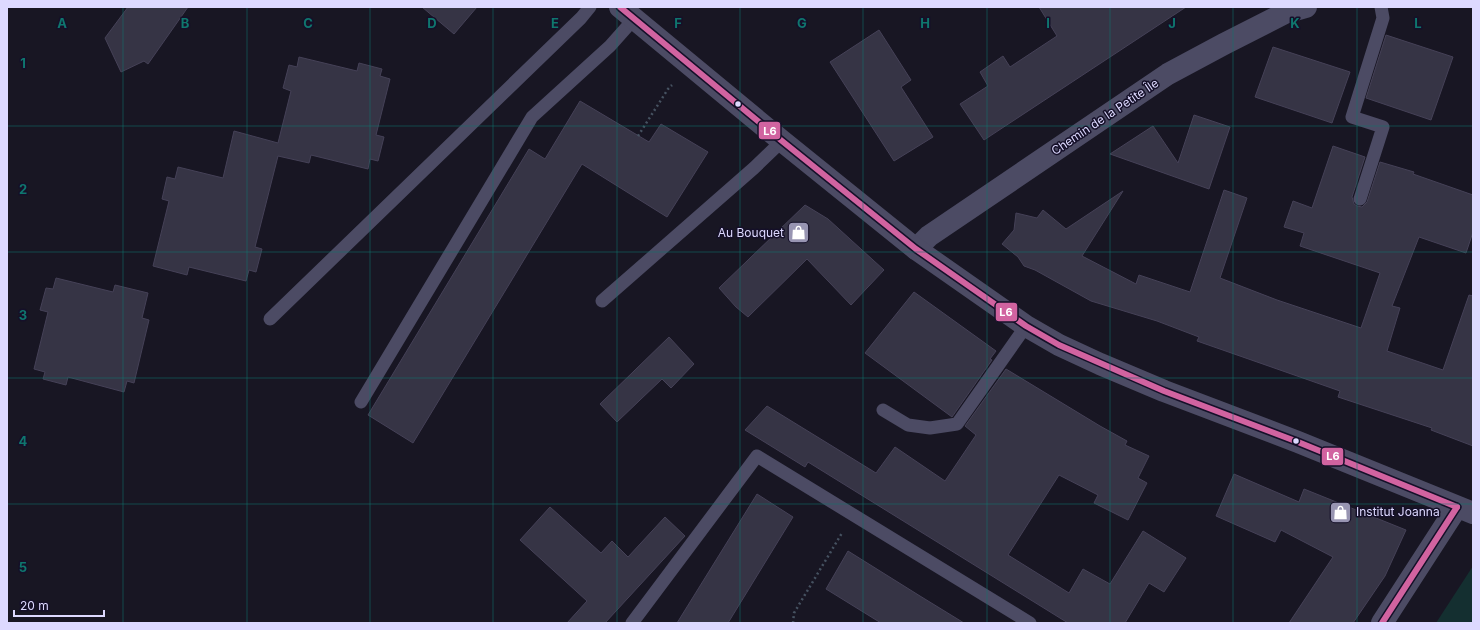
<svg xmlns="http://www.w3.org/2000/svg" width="1480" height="630" viewBox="0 0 1480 630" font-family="Inter,sans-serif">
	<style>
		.green { fill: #142f30 }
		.building { fill: #363445; stroke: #454157 }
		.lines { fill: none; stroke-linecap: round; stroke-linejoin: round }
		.path { stroke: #465261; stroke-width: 2.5; stroke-dasharray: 2 3; stroke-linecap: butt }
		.service { stroke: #4c4b64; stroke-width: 13 }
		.minor { stroke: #4c4b64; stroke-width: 22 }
		.tertiary { stroke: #4c4b64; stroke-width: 22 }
		.bus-1-casing { stroke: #151029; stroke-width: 9 }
		.bus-1 { stroke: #d163a0; stroke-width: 6 }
		.grid { fill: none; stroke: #0f766e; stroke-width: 1; stroke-opacity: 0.55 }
		.bus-dot { fill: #ddd9ff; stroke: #151029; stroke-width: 1.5 }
		.labels { text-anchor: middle; stroke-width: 3; stroke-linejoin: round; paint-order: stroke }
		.street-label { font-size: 12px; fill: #ddd9ff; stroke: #151029 }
		.poi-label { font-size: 12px; fill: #ddd9ff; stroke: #151029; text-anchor: end }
		.grid-label { font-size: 13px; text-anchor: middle; font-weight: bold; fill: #0f766e; stroke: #151029; stroke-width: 3; stroke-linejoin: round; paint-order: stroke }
		.line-badge { stroke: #151029; stroke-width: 1.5 }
		.badge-label { font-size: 11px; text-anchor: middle; font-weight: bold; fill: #fff }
	</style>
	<rect width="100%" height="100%" fill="#181623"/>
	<polygon class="green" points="1473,566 1473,623 1436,623"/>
	<g class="building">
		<polygon points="128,7 188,7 148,64 144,61 121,72 105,38"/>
		<polygon points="422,7 477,7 454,34"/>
		<polygon points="1039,7 1186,7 984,140 960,104 988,86 980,72 1003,56 1010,67 1057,36"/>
		<polygon points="879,30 911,80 901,87 933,137 894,161 830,62"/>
		<polygon points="1386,35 1453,57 1431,120 1366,98"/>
		<polygon points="1273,47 1350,72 1332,123 1255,97"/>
		<polygon points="299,57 357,71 359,63 382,69 380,76 390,79 376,135 384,137 378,161 370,159 368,169 311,155 309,163 278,156 255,247 262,249 256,272 249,270 246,281 189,267 187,275 153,266 169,201 162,199 167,177 175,179 178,167 223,178 234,131 278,143 291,91 283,88 289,65 297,67"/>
		<polygon points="580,101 649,142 661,124 708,152 667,217 582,164 413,443 368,415 529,149 545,159"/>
		<polygon points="1194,115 1230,127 1209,189 1110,154 1153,126 1178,163"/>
		<polygon points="1333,146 1365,157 1352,197 1354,204 1357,206 1362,207 1367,202 1380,162 1414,172 1413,174 1473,195 1473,232 1466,253 1419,237 1392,306 1400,308 1387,351 1443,370 1469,295 1473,296 1473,446 1431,430 1432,428 1338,397 1340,391 1197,341 1199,337 1157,321 1091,301 1035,270 1024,266 1018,257 1002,244 1014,230 1016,213 1037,218 1043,210 1066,229 1123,191 1082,256 1136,284 1139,275 1190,292 1224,190 1247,198 1220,278 1277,300 1361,328 1380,273 1300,246 1304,233 1284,227 1293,201 1312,208"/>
		<polygon points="805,205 828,219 884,270 851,305 807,259 748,317 736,307 719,288"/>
		<polygon points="56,278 113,292 115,285 148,293 142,318 149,320 134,383 127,381 124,392 68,377 66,385 43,379 45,372 34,369 48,312 40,310 46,288 53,289"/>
		<polygon points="914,292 996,351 990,359 992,360 952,417 865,353"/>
		<polygon points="669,337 694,364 671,388 662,379 617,422 600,404"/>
		<polygon points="1006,369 1100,426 1127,441 1125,445 1149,456 1138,478 1147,483 1128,520 1094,503 1098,495 1059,475 1008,555 1069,593 1083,569 1110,584 1143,531 1186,558 1164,592 1149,583 1125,623 1068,623 808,462 805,467 745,430 767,406 876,473 895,447 945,481 976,435 965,426"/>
		<polygon points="1234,474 1299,502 1304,489 1406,530 1385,576 1353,623 1289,623 1333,557 1281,530 1275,542 1216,516"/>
		<polygon points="757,494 793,517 728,623 677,623"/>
		<polygon points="550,507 601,553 612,541 628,557 665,517 685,536 605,623 567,623 587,601 520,540"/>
		<polygon points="848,551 920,596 964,623 881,623 826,589"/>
	</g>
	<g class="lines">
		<g class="path">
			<polyline points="638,136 668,89 672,85"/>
			<polyline points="793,623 794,613 842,533"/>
		</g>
		<g class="service">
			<polyline points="1360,199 1383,127 1352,117 1383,18 1381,7"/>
			<polyline points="602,301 754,168 782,141"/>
			<polyline points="270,319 581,18 590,7"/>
			<polyline points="361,402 532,117 610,46 634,19"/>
			<polyline points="883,410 908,425 930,428 957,424 1026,326"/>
			<polyline points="632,623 757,456 1030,623"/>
		</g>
		<g class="minor">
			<polyline points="916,249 929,236 1168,74 1224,44 1285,13 1306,7"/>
			<polyline points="1382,623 1457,507"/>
		</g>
		<polyline class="tertiary" points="620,7 782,141 916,249 1026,326 1059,345 1100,364 1164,391 1298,442 1473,513"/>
		<defs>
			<g id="bus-1">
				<polyline points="620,7 782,141 916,249 1026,326 1059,345 1164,391 1298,442 1457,507"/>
				<polyline points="1382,623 1457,507"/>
			</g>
		</defs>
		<use href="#bus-1" class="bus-1-casing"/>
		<use href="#bus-1" class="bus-1"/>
	</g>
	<path class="grid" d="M123,7V623M247,7V623M370,7V623M493,7V623M617,7V623M740,7V623M863,7V623M987,7V623M1110,7V623M1233,7V623M1357,7V623M7,126H1473M7,252H1473M7,378H1473M7,504H1473"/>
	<defs>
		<symbol id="shop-square" viewBox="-11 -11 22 22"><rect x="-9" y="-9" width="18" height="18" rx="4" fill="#9895b2" stroke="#151029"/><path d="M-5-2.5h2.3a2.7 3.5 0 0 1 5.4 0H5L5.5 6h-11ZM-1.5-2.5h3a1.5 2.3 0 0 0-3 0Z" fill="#fff"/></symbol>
	</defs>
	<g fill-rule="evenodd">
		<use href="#shop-square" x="786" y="220" width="25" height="25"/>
		<use href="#shop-square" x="1328" y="500" width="25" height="25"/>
	</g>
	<g class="bus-dot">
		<circle cx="738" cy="104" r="3.5"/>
		<circle cx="1296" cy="441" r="3.5"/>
	</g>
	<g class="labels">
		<g class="street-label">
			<text transform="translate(1105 117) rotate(-34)" y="4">Chemin de la Petite Île</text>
		</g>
		<g class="poi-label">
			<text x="784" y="237">Au Bouquet</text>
			<text x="1356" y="516" text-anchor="start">Institut Joanna</text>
		</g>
	</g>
	<g class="grid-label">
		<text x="62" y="28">A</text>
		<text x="185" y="28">B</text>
		<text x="308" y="28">C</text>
		<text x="432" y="28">D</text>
		<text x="555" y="28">E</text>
		<text x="678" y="28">F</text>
		<text x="802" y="28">G</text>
		<text x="925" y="28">H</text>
		<text x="1048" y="28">I</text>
		<text x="1172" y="28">J</text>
		<text x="1295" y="28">K</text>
		<text x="1418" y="28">L</text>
		<text x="23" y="68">1</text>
		<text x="23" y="194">2</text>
		<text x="23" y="320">3</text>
		<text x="23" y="446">4</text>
		<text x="23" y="572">5</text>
	</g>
	<g class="line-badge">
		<rect x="758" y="121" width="23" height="19" rx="4" fill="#d163a0"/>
		<rect x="995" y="302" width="23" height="20" rx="4" fill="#d163a0"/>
		<rect x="1321" y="447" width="23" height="19" rx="4" fill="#d163a0"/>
	</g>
	<g class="badge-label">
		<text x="770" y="135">L6</text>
		<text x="1006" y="316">L6</text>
		<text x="1333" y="460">L6</text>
	</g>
	<rect width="1480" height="630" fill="none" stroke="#ddd9ff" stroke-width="16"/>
	<path d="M14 610v6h90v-6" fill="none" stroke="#ddd9ff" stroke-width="2"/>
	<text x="20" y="610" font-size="12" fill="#ddd9ff" stroke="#151029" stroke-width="3" paint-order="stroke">20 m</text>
</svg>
